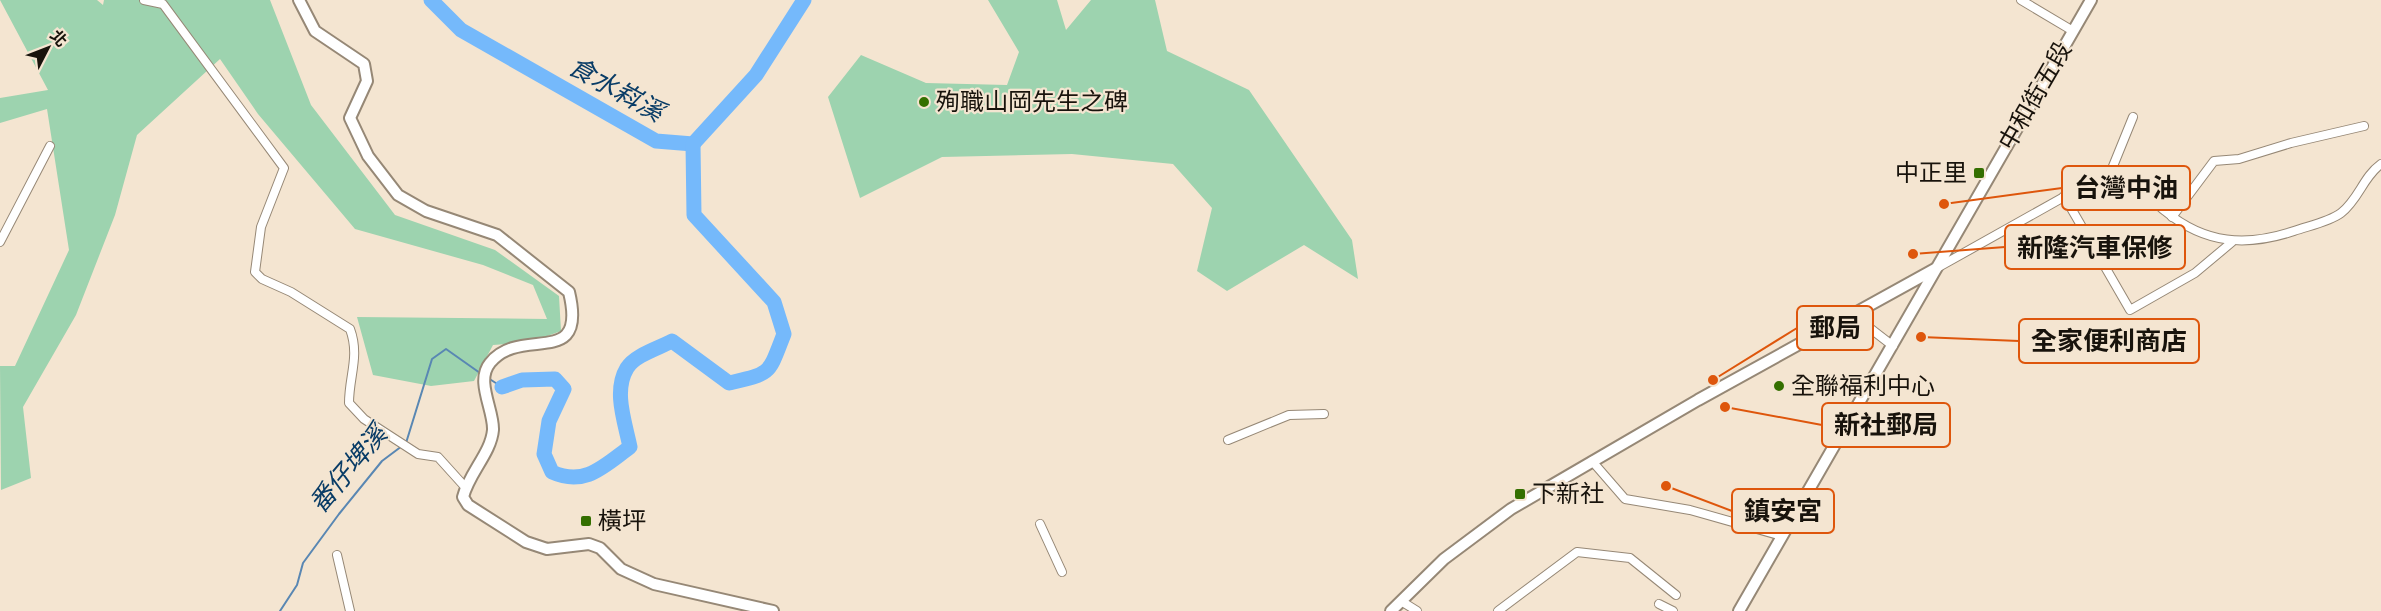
<svg xmlns="http://www.w3.org/2000/svg" width="2381" height="611" viewBox="0 0 2381 611" font-family="Jost,'Noto Sans TC',sans-serif">
	<style>
		.green { fill: #9dd3af }
		.lines { fill: none; stroke-linecap: round; stroke-linejoin: round }
		.stream { stroke: #5987b3; stroke-width: 2 }
		.river { stroke: #75b9fb; stroke-width: 15 }
		.street-casing { stroke: #968876; stroke-width: 10 }
		.secondary-casing { stroke: #968876; stroke-width: 14 }
		.street { stroke: #fff; stroke-width: 8 }
		.secondary { stroke: #fff; stroke-width: 10 }
		.poi-dot { fill: #346f00; stroke: #f4e5d1; stroke-width: 2 }
		.labels { text-anchor: middle; stroke-width: 4.5; stroke-linejoin: round; paint-order: stroke }
		.street-label { font-size: 24px; fill: #18130c; stroke: #f4e5d1 }
		.poi-label { font-size: 24px; fill: #18130c; stroke: #f4e5d1; text-anchor: start }
		.water-label { font-size: 26px; font-style: italic; fill: #093c66; stroke: #f4e5d1 }
		.leader { fill: none; stroke: #de560c; stroke-width: 2 }
		.callout-dot { fill: #de560c; stroke: #f4e5d1; stroke-width: 2 }
		.callout { fill: #f4e5d1; stroke: #de560c; stroke-width: 2 }
		.callout-label { font-size: 26px; text-anchor: middle; font-weight: bold; fill: #18130c }
	</style>
	<rect width="100%" height="100%" fill="#f4e5d1"/>
	<g class="green">
		<polygon points="0,0 97,0 103,5 104,0 270,0 311,105 395,215 495,250 559,296 561,331 531,342 493,345 474,381 431,386 373,375 357,317 547,319 533,285 483,265 355,229 258,114 220,59 137,135 115,215 76,315 23,407 31,478 1,490 0,366 15,366 69,250 47,109 0,123 0,98 48,90"/>
		<polygon points="988,0 1057,0 1066,30 1091,0 1155,0 1167,51 1249,90 1352,240 1358,279 1304,245 1227,291 1197,271 1212,208 1173,164 1072,154 942,157 860,198 828,97 861,55 926,83 1007,85 1019,52"/>
	</g>
	<g class="lines">
		<g class="stream">
			<polyline points="488,378 502,387"/>
			<polyline points="406,443 432,359 446,349 480,373"/>
			<polyline points="280,611 297,585 303,563 339,514 382,461 402,446"/>
		</g>
		<g class="river">
			<polyline points="431,0 461,30 656,141 693,144 756,75 804,0"/>
			<path d="M502,387L522,380L555,379L564,389L549,421L544,454L552,472C585,487 604,466 630,447C625,422 613,391 627,368C635,355 659,348 672,341L729,383C772,373 768,375 784,334L774,302L694,215L693,144"/>
		</g>
		<defs>
			<g id="street">
				<path d="M144,0L163,4L284,168L261,227L255,272L262,279L291,292L350,329C360,356 349,376 349,403L364,419L418,454L438,457L466,488"/>
				<polyline points="2021,0 2073,31"/>
				<polyline points="2109,176 2133,117"/>
				<polyline points="2064,196 2130,310 2195,273 2232,242"/>
				<polyline points="2172,217 2214,161 2239,159 2291,143 2364,126"/>
				<polyline points="0,242 50,146"/>
				<path d="M1937,268L2087,184C2102,178 2116,173 2131,181C2143,187 2154,203 2165,211C2205,244 2246,247 2294,231C2308,226 2329,222 2341,213C2359,199 2363,177 2381,164"/>
				<polyline points="1853,315 1893,346"/>
				<polyline points="1228,440 1289,415 1324,414"/>
				<polyline points="1592,461 1625,499 1690,510 1782,536"/>
				<polyline points="1040,524 1062,572"/>
				<polyline points="337,555 350,611"/>
				<polyline points="1401,601 1417,611"/>
				<polyline points="1659,604 1673,611"/>
				<polyline points="1498,611 1577,552 1630,558 1676,595"/>
			</g>
			<g id="secondary">
				<path d="M299,0L315,31L364,64L367,81L350,118L368,156L398,195L426,211L497,235L569,292C588,371 521,324 490,363C475,381 494,410 493,430C491,453 469,473 463,497L468,505L526,542L547,549L589,544L600,548L621,569L654,584L773,611"/>
				<polyline points="1391,611 1444,559 1511,509 1698,400 1935,269"/>
				<polyline points="1739,611 2091,0"/>
			</g>
		</defs>
		<use href="#street" class="street-casing"/>
		<use href="#secondary" class="secondary-casing"/>
		<use href="#street" class="street"/>
		<use href="#secondary" class="secondary"/>
	</g>
	<g class="poi-dot">
		<circle cx="924" cy="102" r="6"/>
		<rect x="1973" y="167" width="12" height="12" rx="3"/>
		<circle cx="1779" cy="386" r="6"/>
		<rect x="1514" y="488" width="12" height="12" rx="3"/>
		<rect x="580" y="515" width="12" height="12" rx="3"/>
	</g>
	<g class="labels">
		<g class="street-label">
			<text transform="translate(2035 96) rotate(-60)" y="8">中和街五段</text>
		</g>
		<g class="poi-label">
			<text x="936" y="110">殉職山岡先生之碑</text>
			<text x="1967" y="181" text-anchor="end">中正里</text>
			<text x="1791" y="394">全聯福利中心</text>
			<text x="1532" y="502">下新社</text>
			<text x="598" y="529">橫坪</text>
		</g>
		<g class="water-label">
			<text transform="translate(616 89) rotate(29)" y="9">食水嵙溪</text>
			<text transform="translate(348 469) rotate(-50)" y="9">番仔埤溪</text>
		</g>
	</g>
	<path class="leader" d="M1944 204L2062 188M1913 254L2005 247M1713 380L1797 328M1921 337L2019 341M1725 407L1822 425M1666 486L1732 511"/>
	<g class="callout-dot">
		<circle cx="1944" cy="204" r="6"/>
		<circle cx="1913" cy="254" r="6"/>
		<circle cx="1713" cy="380" r="6"/>
		<circle cx="1921" cy="337" r="6"/>
		<circle cx="1725" cy="407" r="6"/>
		<circle cx="1666" cy="486" r="6"/>
	</g>
	<g class="callout">
		<rect x="2062" y="166" width="128" height="44" rx="6"/>
		<rect x="2005" y="225" width="180" height="44" rx="6"/>
		<rect x="1797" y="306" width="76" height="44" rx="6"/>
		<rect x="2019" y="319" width="180" height="44" rx="6"/>
		<rect x="1822" y="403" width="128" height="44" rx="6"/>
		<rect x="1732" y="489" width="102" height="44" rx="6"/>
	</g>
	<g class="callout-label">
		<text x="2126" y="197">台灣中油</text>
		<text x="2095" y="257">新隆汽車保修</text>
		<text x="1835" y="337">郵局</text>
		<text x="2109" y="350">全家便利商店</text>
		<text x="1886" y="434">新社郵局</text>
		<text x="1783" y="520">鎮安宮</text>
	</g>
	<g transform="translate(48 48) rotate(48)" stroke="#f4e5d1" stroke-width="4.5" paint-order="stroke">
	<path d="M0-4.5L10 22L0 15L-10 22Z" fill="#18130c"/>
	<text y="-9" font-size="16" font-weight="bold" text-anchor="middle" fill="#18130c">北</text>
	</g>
</svg>
